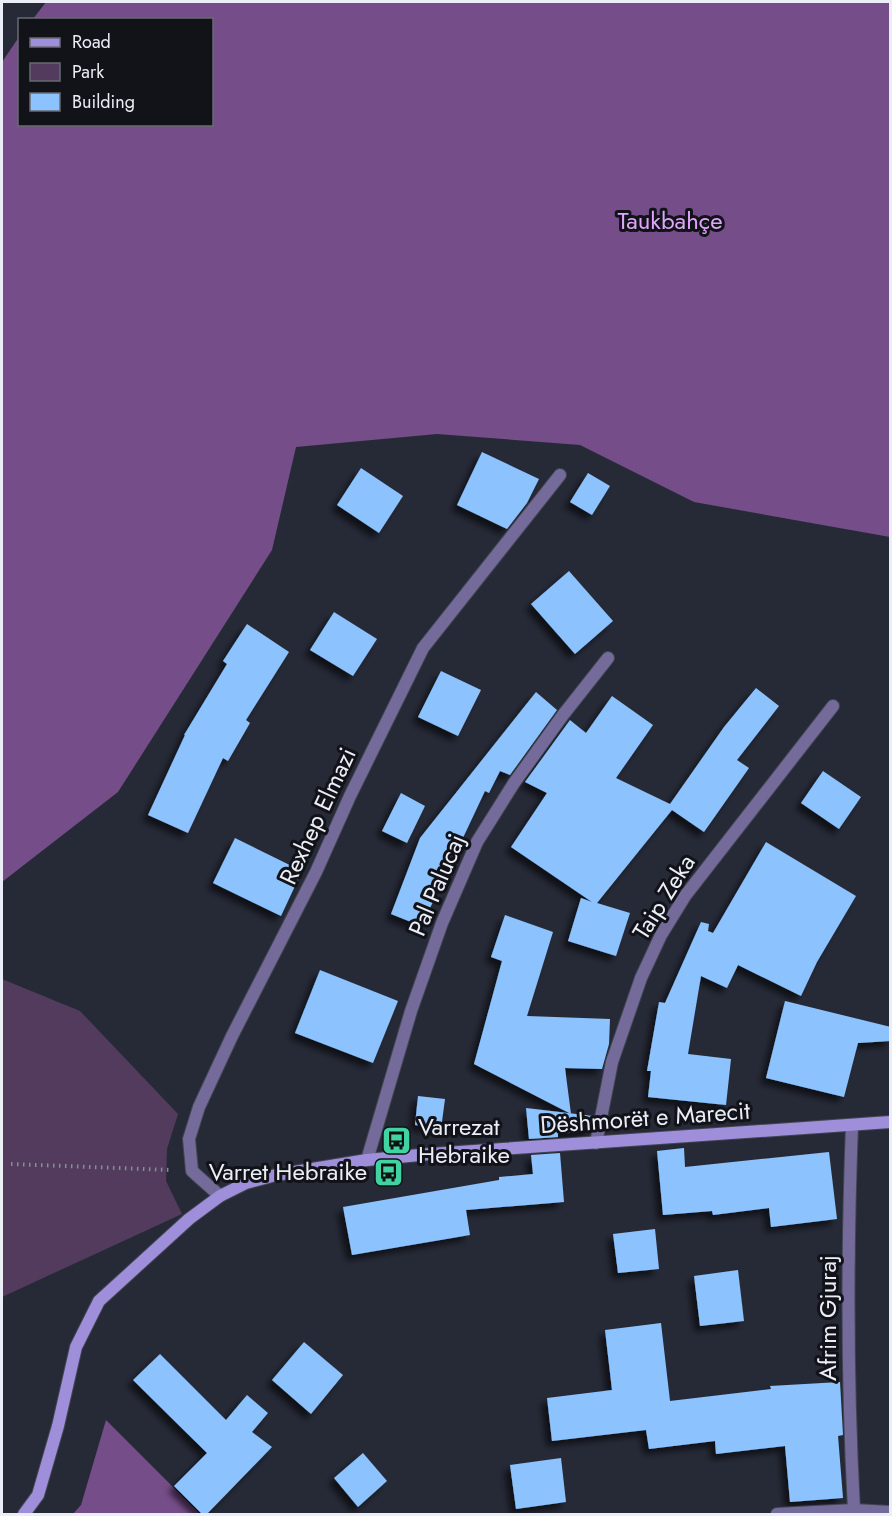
<svg xmlns="http://www.w3.org/2000/svg" width="892" height="1516" viewBox="0 0 892 1516" font-family="Jost,sans-serif">
	<style>
		.green { fill: #523b5d }
		.forest { fill: #754d88 }
		.building { fill: #8cc3ff; filter: url(#shadow) }
		.lines { fill: none; stroke-linecap: round; stroke-linejoin: round }
		.street-casing { stroke: #424552; stroke-width: 14 }
		.secondary-casing { stroke: #424552; stroke-width: 14 }
		.path { stroke: #8a8d98; stroke-width: 4; stroke-dasharray: 1.5 4.5; stroke-linecap: butt }
		.street { stroke: #756b9a; stroke-width: 12 }
		.secondary { stroke: #9f8fdb; stroke-width: 12 }
		.labels { text-anchor: middle; stroke-width: 6; stroke-linejoin: round; paint-order: stroke }
		.park-label { font-size: 24px; fill: #e0a5fb; stroke: #111319 }
		.street-label { font-size: 24px; fill: #ebeef7; stroke: #111319 }
		.poi-label { font-size: 24px; fill: #ebeef7; stroke: #111319; text-anchor: start }
	</style>
	<defs>
		<filter id="shadow"><feDropShadow dx="-5.5" dy="5.5" stdDeviation="3" flood-color="#0009"/></filter>
	</defs>
	<rect width="100%" height="100%" fill="#262a37"/>
	<polygon class="green" points="2,979 80,1011 178,1114 167,1149 166,1181 182,1214 2,1297"/>
	<g class="forest">
		<polygon points="46,2 890,2 890,537 694,502 580,445 437,434 296,447 272,550 118,792 2,882 2,62 19,37 20,124 212,124 212,20 33,19"/>
		<polygon points="106,1420 200,1514 73,1514 81,1505"/>
	</g>
	<g class="building">
		<polygon points="482,452 539,479 527,503 507,529 457,505"/>
		<polygon points="361,468 403,496 379,533 337,505"/>
		<polygon points="588,473 610,486 592,515 570,502"/>
		<polygon points="569,571 613,621 575,654 531,604"/>
		<polygon points="334,612 377,639 353,676 310,650"/>
		<polygon points="247,624 289,652 246,720 250,723 228,761 223,758 188,833 148,815 185,735 184,735 227,664 223,661"/>
		<polygon points="441,671 481,690 458,736 418,717"/>
		<polygon points="756,688 779,706 737,760 749,768 704,832 672,810 597,903 630,913 616,956 568,941 581,898 592,902 511,847 547,793 525,782 570,720 586,733 612,696 653,725 616,778 670,804 724,727"/>
		<polygon points="536,692 557,710 510,775 500,771 489,793 485,791 454,857 451,855 434,900 421,926 391,914 420,838"/>
		<polygon points="823,771 861,797 839,829 801,803"/>
		<polygon points="401,793 425,806 407,843 382,831"/>
		<polygon points="235,838 302,871 281,916 213,883"/>
		<polygon points="766,842 856,896 817,962 801,996 738,965 727,988 701,976 688,1054 731,1059 726,1105 648,1097 651,1071 647,1071 659,1002 665,1003 701,922 709,924 708,931 713,933"/>
		<polygon points="505,915 553,932 527,1016 610,1019 609,1044 602,1069 565,1068 571,1114 474,1064 502,961 491,957"/>
		<polygon points="320,970 398,1001 373,1063 295,1033"/>
		<polygon points="785,1001 891,1027 891,1041 858,1043 844,1097 766,1078"/>
		<polygon points="418,1096 445,1099 441,1129 415,1125"/>
		<polygon points="526,1108 593,1116 590,1131 558,1134 558,1137 529,1139"/>
		<polygon points="684,1148 685,1167 829,1152 837,1219 771,1227 769,1208 713,1215 712,1211 663,1215 657,1151"/>
		<polygon points="560,1153 564,1202 466,1210 470,1235 352,1255 343,1207 499,1180 499,1177 533,1174 531,1155"/>
		<polygon points="655,1229 659,1269 618,1273 613,1234"/>
		<polygon points="738,1270 744,1321 700,1326 694,1276"/>
		<polygon points="661,1323 670,1401 771,1389 770,1386 840,1382 843,1435 838,1436 843,1498 790,1502 785,1446 716,1454 715,1441 649,1449 646,1430 552,1441 547,1398 612,1390 605,1330"/>
		<polygon points="304,1342 343,1375 311,1414 272,1380"/>
		<polygon points="160,1354 226,1420 247,1395 268,1413 252,1432 272,1447 206,1515 203,1515 174,1486 207,1453 133,1380"/>
		<polygon points="363,1453 387,1481 358,1507 334,1478"/>
		<polygon points="561,1458 566,1502 516,1509 510,1465"/>
	</g>
	<g class="lines">
		<defs>
			<g id="street">
				<path d="M852,1125C847,1254 847,1382 854,1510"/>
				<polyline points="596,1143 612,1062 641,978 661,935 685,896 833,706"/>
				<polyline points="367,1160 411,1011 442,923 477,842 514,783 563,715 608,658"/>
				<polyline points="220,1196 192,1171 189,1139 199,1107 232,1036 316,872 350,796 423,648 560,475"/>
				<polyline points="777,1514 854,1510 890,1512"/>
			</g>
			<polyline id="secondary" points="24,1514 38,1495 58,1426 76,1347 99,1301 189,1219 220,1196 246,1183 276,1175 367,1160 430,1154 890,1122"/>
		</defs>
		<use href="#street" class="street-casing"/>
		<use href="#secondary" class="secondary-casing"/>
		<polyline class="path" points="11,1164 171,1170"/>
		<use href="#street" class="street"/>
		<use href="#secondary" class="secondary"/>
	</g>
	<defs>
		<symbol id="bus-square" viewBox="-11 -11 22 22"><rect x="-9" y="-9" width="18" height="18" rx="4" fill="#3fd4a2" stroke="#111319"/><path d="M-5-6H5V4H4V6H2V4H-2V6H-4V4H-5ZM-3.5-4V0h7V-4ZM-3.5 1.2v1.5H-2V1.2ZM2 1.2v1.5H3.5V1.2Z" fill="#111"/></symbol>
	</defs>
	<g fill-rule="evenodd">
		<use href="#bus-square" x="380" y="1124" width="33" height="33"/>
		<use href="#bus-square" x="372" y="1156" width="33" height="33"/>
	</g>
	<g class="labels">
		<g class="park-label">
			<text x="670" y="229">Taukbahçe</text>
		</g>
		<g class="street-label">
			<text transform="translate(318 816) rotate(-65)" y="8">Rexhep Elmazi</text>
			<text transform="translate(437 885) rotate(-67)" y="8">Pal Palucaj</text>
			<text transform="translate(664 897) rotate(-58)" y="8">Taip Zeka</text>
			<text transform="translate(645 1118) rotate(-4)" y="8">Dëshmorët e Marecit</text>
			<text transform="translate(828 1318) rotate(-90)" y="8">Afrim Gjuraj</text>
		</g>
		<g class="poi-label">
			<text x="418" y="1135">Varrezat<tspan x="418" dy="28">Hebraike</tspan></text>
			<text x="367" y="1180" text-anchor="end">Varret Hebraike</text>
		</g>
	</g>
	<rect width="892" height="1516" fill="none" stroke="#ebeef7" stroke-width="6"/>
	<rect x="18" y="18" width="195" height="108" fill="#111319" stroke="#686b72" stroke-width="1.5"/>
	<rect x="30" y="38" width="30" height="9" fill="#9f8fdb" stroke="#686b72" stroke-width="1.5"/>
	<text x="72" y="48" font-size="18" fill="#ebeef7">Road</text>
	<rect x="30" y="63" width="30" height="18" fill="#523b5d" stroke="#686b72" stroke-width="1.5"/>
	<text x="72" y="78" font-size="18" fill="#ebeef7">Park</text>
	<rect x="30" y="93" width="30" height="18" fill="#8cc3ff" stroke="#686b72" stroke-width="1.5"/>
	<text x="72" y="108" font-size="18" fill="#ebeef7">Building</text>
</svg>
